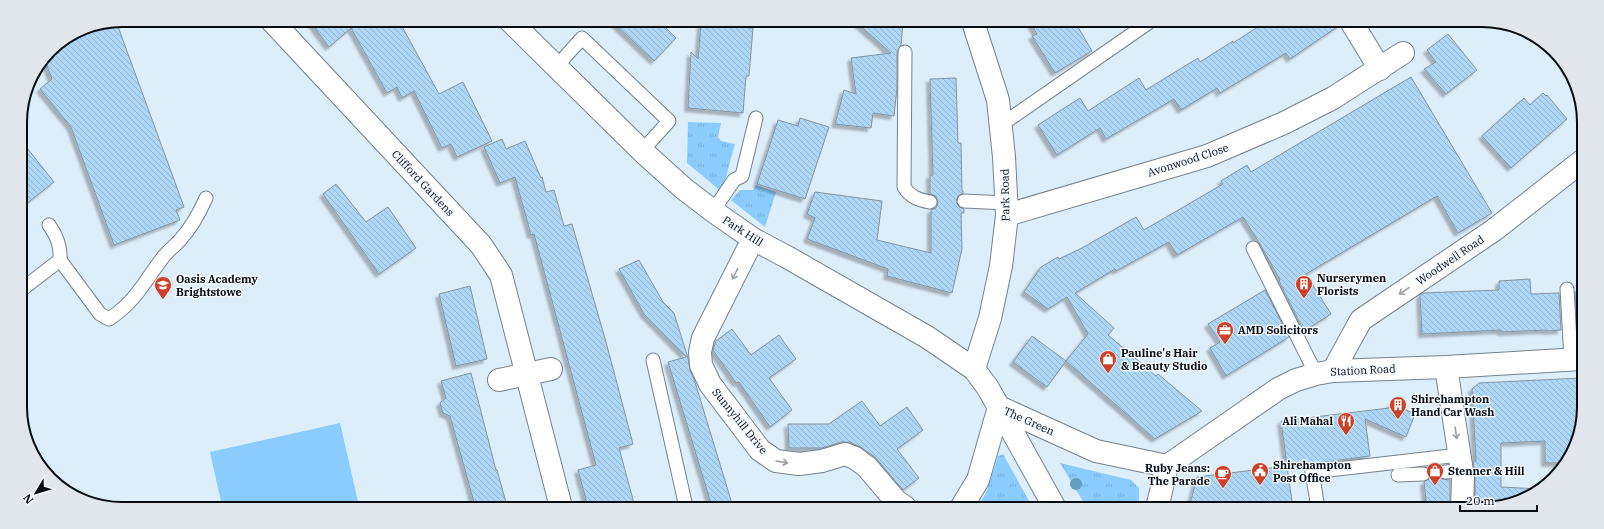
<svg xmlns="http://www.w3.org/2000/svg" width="1604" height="529" viewBox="0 0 1604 529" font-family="'IBM Plex Serif',serif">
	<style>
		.grass { fill: url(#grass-tufts) }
		.park { fill: #8bccfe }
		.building { fill: url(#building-back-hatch); stroke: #8494a0; filter: url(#shadow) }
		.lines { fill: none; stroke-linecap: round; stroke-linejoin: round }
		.service-casing { stroke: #73828e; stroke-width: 15 }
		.minor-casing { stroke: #73828e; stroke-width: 24 }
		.secondary-casing { stroke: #73828e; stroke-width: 24 }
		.service { stroke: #fff; stroke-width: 13 }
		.minor { stroke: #fff; stroke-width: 22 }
		.secondary { stroke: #fff; stroke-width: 22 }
		.tree { fill: #659dbd }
		.oneway { stroke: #9c9ea0 }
		.labels { text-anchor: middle; stroke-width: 3; stroke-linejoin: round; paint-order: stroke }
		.street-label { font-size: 11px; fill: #080d12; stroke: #f3f9ff }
		.poi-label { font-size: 11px; font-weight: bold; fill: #080d12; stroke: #f3f9ff; text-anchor: start }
		.rim { fill: none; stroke: #080d12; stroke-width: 2 }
	</style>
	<defs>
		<pattern id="grass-tufts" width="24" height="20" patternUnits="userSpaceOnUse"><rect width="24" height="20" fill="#8bccfe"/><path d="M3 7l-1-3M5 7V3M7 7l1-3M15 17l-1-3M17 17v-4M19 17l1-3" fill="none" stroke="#76aed9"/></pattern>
		<pattern id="building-back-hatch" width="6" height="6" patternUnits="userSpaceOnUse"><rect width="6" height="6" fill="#aed6f6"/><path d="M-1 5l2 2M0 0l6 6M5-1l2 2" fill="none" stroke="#94b6d2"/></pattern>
		<filter id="shadow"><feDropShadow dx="-3.5" dy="3.5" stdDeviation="1" flood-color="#0004"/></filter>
	</defs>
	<rect width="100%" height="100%" fill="#ddeefb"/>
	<g class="grass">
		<polygon points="688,122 721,123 718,137 721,141 735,144 722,192 687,163"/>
		<polygon points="756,185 776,192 765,227 731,200 740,190 753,190"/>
		<polygon points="1003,454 1033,508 977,508 986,493 998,456"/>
		<polygon points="1060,463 1131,480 1139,488 1139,508 1087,508"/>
	</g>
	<polygon class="park" points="340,423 359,506 222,506 210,452"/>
	<g class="building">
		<polygon points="309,20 399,21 439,94 463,82 492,141 457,157 451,144 442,148 414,91 402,98 397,87 387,93 351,28 329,47"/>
		<polygon points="116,21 184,207 176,210 180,220 114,245 71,127 40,89 52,79 44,58 50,50 83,28"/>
		<polygon points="612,21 659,21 676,38 654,61"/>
		<polygon points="856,22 903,22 901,45 897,52 897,88 894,116 873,113 871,128 835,124 844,90 856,94 851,58 891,53"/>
		<polygon points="1030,22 1075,22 1092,51 1055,73 1032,36 1037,34"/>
		<polygon points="1264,23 1340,23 1340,25 1290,59 1286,53 1220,93 1217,88 1181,110 1174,99 1106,139 1100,128 1057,155 1038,125 1080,98 1088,111 1139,78 1146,90 1198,58 1200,62 1233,41 1233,43"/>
		<polygon points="701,24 753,28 749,76 746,76 743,113 688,108 691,52 698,59"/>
		<polygon points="1448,34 1477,70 1446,94 1424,69 1436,62 1427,50"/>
		<polygon points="1411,77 1492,213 1458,233 1437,196 1306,274 1331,314 1304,331 1279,281 1280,280 1260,244 1243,217 1177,255 1169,242 1116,271 1115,269 1075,293 1114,328 1108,335 1156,376 1158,374 1202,411 1155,439 1066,361 1047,387 1013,362 1032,336 1066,361 1088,334 1067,297 1048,309 1024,292 1041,267 1058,257 1059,259 1082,248 1136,217 1144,230 1223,184 1221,181 1247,165 1251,172"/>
		<polygon points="956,78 958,143 961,143 962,191 963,191 963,193 958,196 956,201 959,207 964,209 964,213 961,213 962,249 952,293 887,276 888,269 807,239 815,218 807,214 815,192 882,201 877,240 931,253 931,210 936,208 938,203 936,196 930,194 930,175 933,175 930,79"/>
		<polygon points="1543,93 1546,96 1547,95 1567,119 1511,168 1482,136 1524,98 1530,105"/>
		<polygon points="800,118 829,127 805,199 757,184 778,120 798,126"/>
		<polygon points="20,139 54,182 21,208 21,199"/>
		<polygon points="502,139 506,149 525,141 541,178 542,177 546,192 554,190 564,226 572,224 606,342 633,444 619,448 635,507 588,507 578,470 596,465 534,234 531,235 515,177 500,183 484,147"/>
		<polygon points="336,184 366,222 388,207 416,248 379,274 323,194"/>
		<polygon points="639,260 663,302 674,313 688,358 690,370 695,382 733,507 712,507 668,362 686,357 644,314 619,269"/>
		<polygon points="1530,279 1531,294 1559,293 1561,330 1546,331 1546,330 1501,332 1501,330 1422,334 1420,295 1423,293 1499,290 1499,281"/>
		<polygon points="470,286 487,359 456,366 439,294"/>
		<polygon points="1265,290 1289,337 1226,376 1210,348 1220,342 1208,324"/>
		<polygon points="1575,292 1581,292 1581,330 1577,330"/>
		<polygon points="732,329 751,355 779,335 796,359 769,378 792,410 770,427 739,382 736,383 713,350 716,341"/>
		<polygon points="471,373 496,470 497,470 507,506 475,506 450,416 443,413 440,403 446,398 441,381"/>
		<polygon points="1581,378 1580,434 1567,463 1545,463 1545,441 1501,443 1501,487 1540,489 1488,509 1475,509 1475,478 1473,461 1476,461 1472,389 1479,383"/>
		<polygon points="862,401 880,426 907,407 923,430 897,449 919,478 903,490 875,457 862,448 850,442 841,442 822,448 789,448 788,424 829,424"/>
		<polygon points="1391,403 1415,414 1406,437 1365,419 1370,456 1287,467 1293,508 1189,508 1197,477 1287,466 1281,421 1389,408"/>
		<polygon points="1441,465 1438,469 1439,477 1442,479 1450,480 1450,509 1427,509 1424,482 1430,478 1431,474 1430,470 1426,467"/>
	</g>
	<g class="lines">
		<defs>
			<g id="service">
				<path d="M905,52L904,187C910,197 919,200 930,202"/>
				<polyline points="556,67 582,38 669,121 642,151"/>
				<polyline points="1001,125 1148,23"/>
				<polyline points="964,201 1006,203"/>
				<polyline points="713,211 734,180 742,176 756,118"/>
				<path d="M49,225C57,236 61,246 60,260L100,314L109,319C135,302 143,284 161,260C166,252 174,247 180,240C192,227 199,214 206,198"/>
				<polyline points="1253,248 1316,374"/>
				<polyline points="1567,289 1571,359"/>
				<polyline points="21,290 60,260"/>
				<polyline points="653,360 686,507"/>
				<polyline points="1445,472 1462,471"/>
				<polyline points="1398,475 1423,474"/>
				<polyline points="1318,508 1312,472 1459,455"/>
			</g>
			<g id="minor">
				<polyline points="271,20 481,245 501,275 561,507"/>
				<polyline points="973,22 998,100 1004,157 1007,215 1001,266 990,318 974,369"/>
				<polyline points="1352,23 1380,69"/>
				<polyline points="1007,215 1207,156 1284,123 1333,98 1403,53"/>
				<polyline points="753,239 703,338 700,352 701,365 710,384 760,450 776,461 799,464 822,461 845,454 855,458 867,467 896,501 905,507"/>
				<polyline points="1446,367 1463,478 1462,509"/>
				<polyline points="1333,371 1361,320 1494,230 1582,161"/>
				<polyline points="499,380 551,369"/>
				<polyline points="961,508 978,480 999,407 1096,451 1167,466"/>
				<polyline points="1157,508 1167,466 1278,389 1296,380 1316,374 1333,371 1446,367 1581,359"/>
			</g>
			<polyline id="secondary" points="510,21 642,151 683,188 713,211 753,239 787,257 927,337 974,369 988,388 1055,508"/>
		</defs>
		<use href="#service" class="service-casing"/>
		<use href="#minor" class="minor-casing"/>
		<use href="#secondary" class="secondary-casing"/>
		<use href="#service" class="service"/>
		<use href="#minor" class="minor"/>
		<use href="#secondary" class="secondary"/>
	</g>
	<circle class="tree" cx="1076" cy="484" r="6"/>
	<defs><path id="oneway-shaft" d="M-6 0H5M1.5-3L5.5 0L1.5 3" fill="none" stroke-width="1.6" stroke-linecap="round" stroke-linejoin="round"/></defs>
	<g class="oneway">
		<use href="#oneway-shaft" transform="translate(735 274) rotate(117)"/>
		<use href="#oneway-shaft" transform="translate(1404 291) rotate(146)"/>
		<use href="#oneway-shaft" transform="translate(1456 433) rotate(81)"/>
		<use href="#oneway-shaft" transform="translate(782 462) rotate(10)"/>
	</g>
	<defs>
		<symbol id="building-pin" viewBox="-11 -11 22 30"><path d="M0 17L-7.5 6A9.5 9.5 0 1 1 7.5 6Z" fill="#cc4127" stroke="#f3f9ff"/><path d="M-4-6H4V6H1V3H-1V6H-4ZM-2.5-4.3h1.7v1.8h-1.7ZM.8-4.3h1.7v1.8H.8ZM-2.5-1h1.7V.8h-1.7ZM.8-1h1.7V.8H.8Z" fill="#fff"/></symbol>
		<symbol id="school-pin" viewBox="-11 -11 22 30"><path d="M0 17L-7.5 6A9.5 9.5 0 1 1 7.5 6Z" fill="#cc4127" stroke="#f3f9ff"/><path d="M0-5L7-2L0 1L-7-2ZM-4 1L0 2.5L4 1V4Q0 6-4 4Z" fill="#fff"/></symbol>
		<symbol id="office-pin" viewBox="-11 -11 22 30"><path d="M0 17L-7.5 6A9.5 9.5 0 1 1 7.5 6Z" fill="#cc4127" stroke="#f3f9ff"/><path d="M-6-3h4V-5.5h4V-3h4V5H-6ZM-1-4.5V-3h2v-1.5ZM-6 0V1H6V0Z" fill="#fff"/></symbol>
		<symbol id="shop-pin" viewBox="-11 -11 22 30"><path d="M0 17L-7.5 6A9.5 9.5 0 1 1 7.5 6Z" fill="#cc4127" stroke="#f3f9ff"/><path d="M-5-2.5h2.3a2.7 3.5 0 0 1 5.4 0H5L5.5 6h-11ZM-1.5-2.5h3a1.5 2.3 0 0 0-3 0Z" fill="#fff"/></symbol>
		<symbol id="restaurant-pin" viewBox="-11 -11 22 30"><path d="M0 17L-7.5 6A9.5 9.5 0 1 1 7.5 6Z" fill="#cc4127" stroke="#f3f9ff"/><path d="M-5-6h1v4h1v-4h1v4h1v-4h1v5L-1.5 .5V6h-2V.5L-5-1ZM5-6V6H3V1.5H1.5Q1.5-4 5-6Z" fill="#fff"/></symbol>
		<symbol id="civic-pin" viewBox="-11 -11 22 30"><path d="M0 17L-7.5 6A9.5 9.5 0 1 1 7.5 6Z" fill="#cc4127" stroke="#f3f9ff"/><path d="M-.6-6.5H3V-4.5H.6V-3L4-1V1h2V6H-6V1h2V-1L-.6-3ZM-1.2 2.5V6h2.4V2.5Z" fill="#fff"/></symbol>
		<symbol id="cafe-pin" viewBox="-11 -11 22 30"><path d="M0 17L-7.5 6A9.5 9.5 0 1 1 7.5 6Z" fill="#cc4127" stroke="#f3f9ff"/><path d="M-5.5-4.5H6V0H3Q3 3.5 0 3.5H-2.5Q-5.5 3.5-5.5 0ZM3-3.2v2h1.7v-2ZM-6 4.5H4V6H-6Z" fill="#fff"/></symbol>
	</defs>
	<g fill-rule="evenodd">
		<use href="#building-pin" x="1294" y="274" width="20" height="27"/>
		<use href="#school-pin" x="153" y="275" width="20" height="27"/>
		<use href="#office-pin" x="1215" y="320" width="20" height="27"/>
		<use href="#shop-pin" x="1098" y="349" width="20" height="27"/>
		<use href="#building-pin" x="1388" y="395" width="20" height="27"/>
		<use href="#restaurant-pin" x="1336" y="411" width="20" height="27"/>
		<use href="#civic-pin" x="1250" y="461" width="20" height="27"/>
		<use href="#shop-pin" x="1425" y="461" width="20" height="27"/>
		<use href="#cafe-pin" x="1213" y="464" width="20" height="27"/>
	</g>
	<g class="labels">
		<g class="street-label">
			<text transform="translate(1188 160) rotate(-18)" y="4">Avonwood Close</text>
			<text transform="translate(423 183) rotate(47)" y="4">Clifford Gardens</text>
			<text transform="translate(1005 195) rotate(-91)" y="4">Park Road</text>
			<text transform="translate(743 231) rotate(33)" y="4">Park Hill</text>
			<text transform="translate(1450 260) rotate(-34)" y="4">Woodwell Road</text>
			<text transform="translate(1363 370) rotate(-3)" y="4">Station Road</text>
			<text transform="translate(740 421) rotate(51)" y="4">Sunnyhill Drive</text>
			<text transform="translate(1029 421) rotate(24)" y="4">The Green</text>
		</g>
		<g class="poi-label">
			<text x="1317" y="282">Nurserymen<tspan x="1317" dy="13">Florists</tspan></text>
			<text x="176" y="283">Oasis Academy<tspan x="176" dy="13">Brightstowe</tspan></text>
			<text x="1238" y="334">AMD Solicitors</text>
			<text x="1121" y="357">Pauline's Hair<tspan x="1121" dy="13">&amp; Beauty Studio</tspan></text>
			<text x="1411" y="403">Shirehampton<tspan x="1411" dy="13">Hand Car Wash</tspan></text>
			<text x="1333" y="425" text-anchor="end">Ali Mahal</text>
			<text x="1273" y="469">Shirehampton<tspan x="1273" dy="13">Post Office</tspan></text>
			<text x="1210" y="472" text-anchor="end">Ruby Jeans:<tspan x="1210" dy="13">The Parade</tspan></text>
			<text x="1448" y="475">Stenner &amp; Hill</text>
		</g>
	</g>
	<path d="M0 0H1604V529H0ZM122 27H1482A95 95 0 0 1 1577 122V407A95 95 0 0 1 1482 502H122A95 95 0 0 1 27 407V122A95 95 0 0 1 122 27Z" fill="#e0e6ec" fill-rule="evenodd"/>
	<path class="rim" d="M122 27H1482A95 95 0 0 1 1577 122V407A95 95 0 0 1 1482 502H122A95 95 0 0 1 27 407V122A95 95 0 0 1 122 27Z"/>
	<g transform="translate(36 493) rotate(232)" stroke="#f3f9ff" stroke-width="3" paint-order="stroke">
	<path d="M0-3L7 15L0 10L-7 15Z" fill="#080d12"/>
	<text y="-6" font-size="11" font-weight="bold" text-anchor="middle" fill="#080d12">N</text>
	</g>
	<path d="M1460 505v6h77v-6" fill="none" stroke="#080d12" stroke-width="2"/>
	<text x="1466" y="505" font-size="12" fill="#080d12" stroke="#f3f9ff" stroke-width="3" paint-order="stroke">20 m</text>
</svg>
